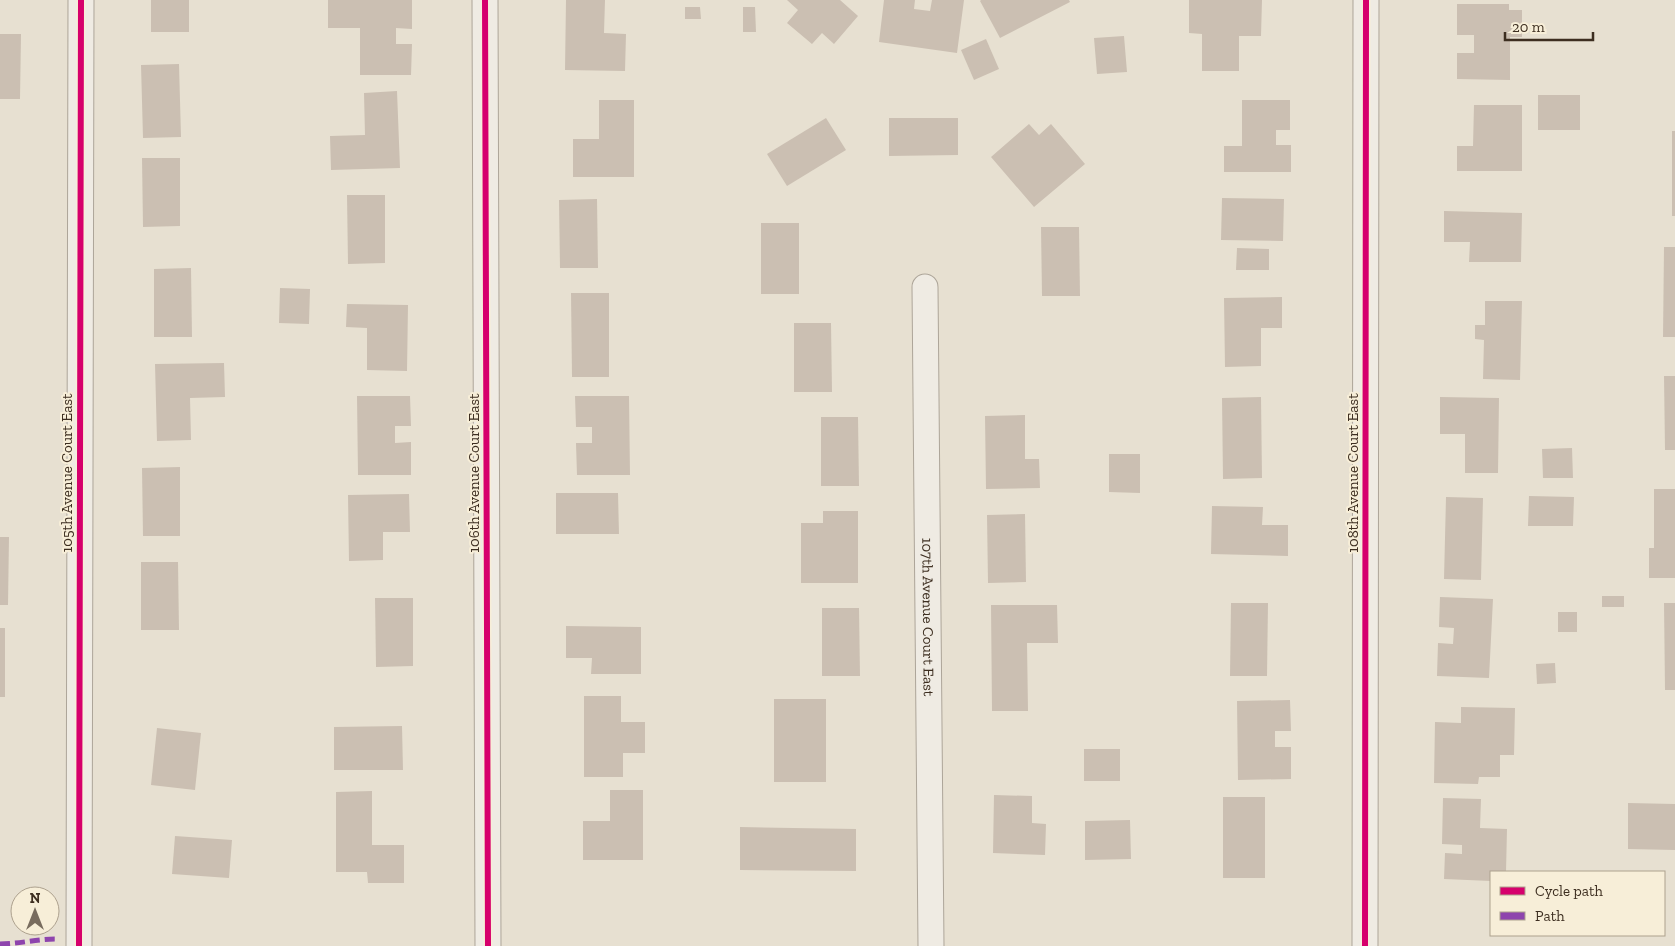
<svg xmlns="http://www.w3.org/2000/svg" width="1675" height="946" viewBox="0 0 1675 946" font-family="'Zilla Slab',serif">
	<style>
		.building { fill: #cbbfb2 }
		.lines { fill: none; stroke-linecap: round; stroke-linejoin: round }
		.minor-casing { stroke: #ada599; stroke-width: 27 }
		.minor { stroke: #efebe3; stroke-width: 25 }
		.quiet { stroke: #8e44ad; stroke-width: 5; stroke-dasharray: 10 5; stroke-linecap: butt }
		.cycleway-casing { stroke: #f7eed8; stroke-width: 9 }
		.cycleway { stroke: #d6006c; stroke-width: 6 }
		.labels { text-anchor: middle; stroke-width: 4; stroke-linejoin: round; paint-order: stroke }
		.street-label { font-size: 15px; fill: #3d2e20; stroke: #f7eed8 }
	</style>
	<rect width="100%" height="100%" fill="#e7e0d1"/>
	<g class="building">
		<rect x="151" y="0" width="38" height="32"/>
		<polygon points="328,0 412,0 412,29 396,28 396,44 412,44 411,75 360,75 360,28 328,28"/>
		<polygon points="566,0 605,0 604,33 626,34 625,71 565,70"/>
		<polygon points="787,0 840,0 858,16 834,44 822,33 812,44 787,23 798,10"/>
		<polygon points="884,0 915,0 914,9 930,11 932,0 964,0 957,53 879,42"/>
		<polygon points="981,0 1069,0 1070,2 1000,38 980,1"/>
		<polygon points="1189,0 1262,0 1261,36 1239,36 1239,71 1202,71 1202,34 1189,33"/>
		<polygon points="1457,4 1509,4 1509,10 1522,10 1522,37 1510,37 1510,80 1457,79 1457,53 1474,53 1474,35 1457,35"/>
		<polygon points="685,7 700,7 701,19 685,19"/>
		<polygon points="743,7 755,7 756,32 743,32"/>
		<polygon points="0,34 21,34 20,99 0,99"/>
		<polygon points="1124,36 1127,72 1097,74 1094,38"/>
		<polygon points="986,39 999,69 974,80 961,50"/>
		<polygon points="179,64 181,137 143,138 141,65"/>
		<polygon points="397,91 400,168 331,170 330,136 365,135 364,93"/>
		<rect x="1538" y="95" width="42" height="35"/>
		<polygon points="599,100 634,100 634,177 573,177 573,139 599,139"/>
		<polygon points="1242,100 1290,100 1290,130 1276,130 1276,145 1291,145 1291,172 1224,172 1224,146 1242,146"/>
		<polygon points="1474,105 1522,105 1522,171 1457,171 1457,146 1473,146"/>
		<polygon points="826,118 846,150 787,186 767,154"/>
		<polygon points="889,118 958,118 958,155 889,156"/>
		<polygon points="1029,124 1039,135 1051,124 1085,164 1034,207 991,157"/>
		<rect x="1672" y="131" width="3" height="85"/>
		<polygon points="142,158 180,158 180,226 143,227"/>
		<polygon points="347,195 385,195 385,263 348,264"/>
		<polygon points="1222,198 1284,199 1283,241 1221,240"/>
		<polygon points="597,199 598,268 560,268 559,200"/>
		<polygon points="1444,211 1522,213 1521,262 1469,262 1470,242 1444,242"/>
		<rect x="761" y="223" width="38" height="71"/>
		<polygon points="1041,227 1079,227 1080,296 1042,296"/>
		<polygon points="1664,247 1675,247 1675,337 1663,337"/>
		<polygon points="1237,248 1269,249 1269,270 1236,270"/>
		<polygon points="191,268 192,337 154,337 154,269"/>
		<polygon points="280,288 310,289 309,324 279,323"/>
		<polygon points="571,293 609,293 609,377 572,377"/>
		<polygon points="1282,297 1282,328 1261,328 1261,366 1225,367 1224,298"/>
		<polygon points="1485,301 1522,301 1520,380 1483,379 1484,340 1475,339 1475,325 1485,325"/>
		<polygon points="347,304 408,305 407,371 367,370 367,328 346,327"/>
		<polygon points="794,323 831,323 832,392 794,392"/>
		<polygon points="224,363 225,397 190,398 191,440 157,441 155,364"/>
		<polygon points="1664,376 1675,376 1675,450 1665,450"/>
		<polygon points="357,396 410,396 411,426 395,426 395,443 411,442 411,475 358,475"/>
		<polygon points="575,396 629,396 630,475 577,475 576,443 592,443 592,427 576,427"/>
		<polygon points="1261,397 1262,478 1223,479 1222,398"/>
		<polygon points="1440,397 1499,398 1498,473 1465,473 1465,434 1440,434"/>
		<polygon points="1025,415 1025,459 1039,459 1040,488 986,489 985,416"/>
		<polygon points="821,417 858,417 859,486 821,486"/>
		<polygon points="1572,448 1573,478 1543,478 1542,449"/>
		<polygon points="1109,454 1140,454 1140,493 1109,492"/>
		<polygon points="180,467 180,536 143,536 142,468"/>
		<polygon points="1654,489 1675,489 1675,578 1649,578 1649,548 1654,548"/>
		<polygon points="556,493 618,493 619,534 556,534"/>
		<polygon points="409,494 410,532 383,532 383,560 349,561 348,495"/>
		<polygon points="1529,496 1574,497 1573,526 1528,526"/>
		<polygon points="1446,497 1483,498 1481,580 1444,579"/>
		<polygon points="1212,506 1263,507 1262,525 1288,525 1288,556 1211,554"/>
		<polygon points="823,511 858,511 858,583 801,583 801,523 823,523"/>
		<polygon points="1025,514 1026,582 988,583 987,515"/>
		<polygon points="0,537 9,537 8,605 0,605"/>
		<polygon points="141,562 178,562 179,630 141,630"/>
		<rect x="1602" y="596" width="22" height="11"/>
		<polygon points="1440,597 1493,599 1489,678 1437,676 1438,643 1453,644 1454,628 1439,627"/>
		<polygon points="375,598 413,598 413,666 376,667"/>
		<polygon points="1231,603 1268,603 1267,676 1230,676"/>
		<polygon points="1664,603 1675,603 1675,690 1665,690"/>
		<polygon points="991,605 1057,605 1058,643 1027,643 1028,711 992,711"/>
		<polygon points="822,608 859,608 860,676 822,676"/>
		<rect x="1558" y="612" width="19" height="20"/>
		<polygon points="566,626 641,627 641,674 591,674 592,658 566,658"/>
		<rect x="0" y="628" width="5" height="69"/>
		<polygon points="1555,663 1556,683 1537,684 1536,664"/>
		<polygon points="584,696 621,696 621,722 645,722 645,753 623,753 623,777 584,777"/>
		<rect x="774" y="699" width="52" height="83"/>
		<polygon points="1290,700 1291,731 1275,731 1275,747 1291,747 1291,779 1238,780 1237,701"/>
		<polygon points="1461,707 1515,708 1514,755 1500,755 1500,777 1479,777 1478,784 1434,783 1435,722 1461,723"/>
		<polygon points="402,726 403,770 334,770 334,727"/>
		<polygon points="157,728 201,733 195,790 151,785"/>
		<rect x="1084" y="749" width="36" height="32"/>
		<polygon points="610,790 643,790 643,860 583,860 583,821 610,821"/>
		<polygon points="372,791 372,845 404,845 404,883 368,883 367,872 336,872 336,792"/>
		<polygon points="994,795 1032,796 1032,823 1046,824 1045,855 993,853"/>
		<rect x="1223" y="797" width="42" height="81"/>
		<polygon points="1443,798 1481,799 1480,828 1507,829 1506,872 1491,872 1491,881 1444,879 1445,853 1462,854 1462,845 1442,844"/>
		<polygon points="1628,803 1675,804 1675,850 1628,849"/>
		<polygon points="1130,820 1131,859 1085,860 1085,821"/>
		<polygon points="740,827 856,829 856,871 740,870"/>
		<polygon points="175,836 232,840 229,878 172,874"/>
	</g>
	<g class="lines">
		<defs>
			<g id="minor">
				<polyline points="485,0 488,946"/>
				<path id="s1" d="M925,287L931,946"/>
				<polyline points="79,946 81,0"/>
				<polyline points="1365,946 1366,0"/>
			</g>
		</defs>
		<use href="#minor" class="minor-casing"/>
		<use href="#minor" class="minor"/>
		<path class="quiet" d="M0,944C19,944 36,939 55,939"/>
		<defs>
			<g id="cycleway">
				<polyline points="485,0 488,946"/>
				<polyline points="79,946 81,0"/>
				<polyline points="1365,946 1366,0"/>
			</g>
		</defs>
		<use href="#cycleway" class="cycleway-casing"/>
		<use href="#cycleway" class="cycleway"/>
	</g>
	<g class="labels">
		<g class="street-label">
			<text transform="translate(67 473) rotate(-90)" y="5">105th Avenue Court East</text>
			<text transform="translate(474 473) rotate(-90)" y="5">106th Avenue Court East</text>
			<text transform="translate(1353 473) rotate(-90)" y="5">108th Avenue Court East</text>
			<text dy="5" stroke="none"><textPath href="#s1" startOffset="330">107th Avenue Court East</textPath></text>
		</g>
	</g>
	<rect x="1490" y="871" width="175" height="65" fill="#f7eed8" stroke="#ada18e"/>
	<rect x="1500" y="887" width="25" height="8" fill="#d6006c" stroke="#ada18e"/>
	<text x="1535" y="896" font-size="15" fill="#3d2e20">Cycle path</text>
	<rect x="1500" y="912" width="25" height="8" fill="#8e44ad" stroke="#ada18e"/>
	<text x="1535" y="921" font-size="15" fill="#3d2e20">Path</text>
	<g transform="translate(35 911)"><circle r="24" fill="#f7eed8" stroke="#ada18e"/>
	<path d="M0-4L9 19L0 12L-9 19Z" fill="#786c5e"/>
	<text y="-8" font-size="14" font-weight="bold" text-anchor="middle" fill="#3d2e20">N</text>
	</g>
	<path d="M1505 32v8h88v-8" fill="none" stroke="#3d2e20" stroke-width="2.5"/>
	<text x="1512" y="32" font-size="15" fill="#3d2e20" stroke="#f7eed8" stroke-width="4" paint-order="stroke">20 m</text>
</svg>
